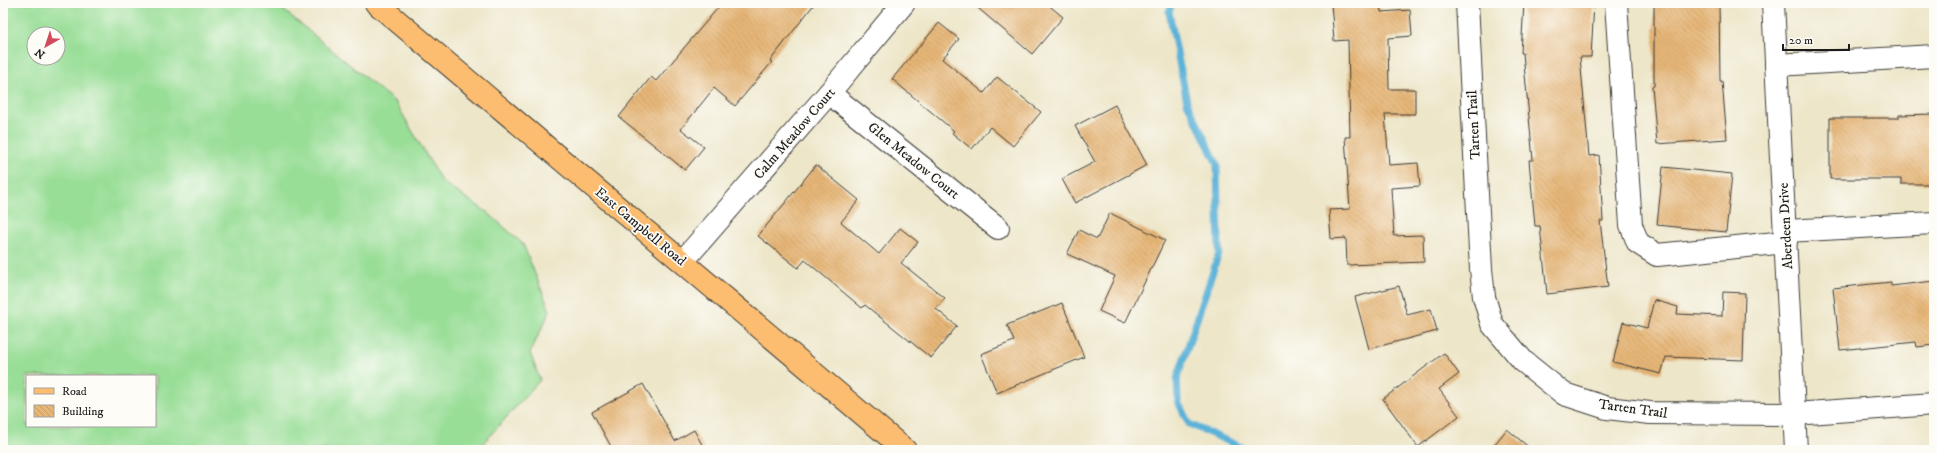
<svg xmlns="http://www.w3.org/2000/svg" width="1937" height="453" viewBox="0 0 1937 453" font-family="'IM FELL DW Pica',serif">
	<style>
		.grass { fill: #99de97; stroke: #5a7d5a; fill-rule: evenodd }
		.lines { fill: none; stroke-linecap: round; stroke-linejoin: round }
		.stream { stroke: #5cb2d8; stroke-width: 7 }
		.building { fill: url(#building-back-hatch) }
		.minor-casing { stroke: #3b3a36; stroke-width: 24 }
		.major-casing { stroke: #3b3a36; stroke-width: 24 }
		.minor { stroke: #fff; stroke-width: 22 }
		.major { stroke: #fcbd6f; stroke-width: 22 }
		.labels { text-anchor: middle; stroke-width: 3.5; stroke-linejoin: round; paint-order: stroke }
		.street-label { font-size: 14px; fill: #1c1c1c; stroke: #fdfcf7 }
	</style>
	<defs>
		<pattern id="building-back-hatch" width="6" height="6" patternUnits="userSpaceOnUse"><rect width="6" height="6" fill="#e6b677"/><path d="M-1 5l2 2M0 0l6 6M5-1l2 2" fill="none" stroke="#c59c66"/></pattern>
	</defs>
	<rect width="100%" height="100%" fill="#fdfcf7"/>
	<filter id="ink" filterUnits="userSpaceOnUse"><feTurbulence type="fractalNoise" baseFrequency=".025" numOctaves="2"/><feDisplacementMap in="SourceGraphic" scale="8" xChannelSelector="R" yChannelSelector="G"/><feConvolveMatrix kernelMatrix="1 2 1 2 8 2 1 2 1" color-interpolation-filters="sRGB"/></filter>
	<filter id="wash" filterUnits="userSpaceOnUse"><feTurbulence type="fractalNoise" baseFrequency=".012" numOctaves="4" result="noise"/><feDisplacementMap in="SourceGraphic" scale="16" xChannelSelector="R" yChannelSelector="G"/><feGaussianBlur stdDeviation="0.9" result="paint"/><feColorMatrix in="noise" values="0 0 0 0 0 0 0 0 0 0 0 0 0 0 0 0 0 1.4 0 .05"/><feComposite in="paint" operator="in"/></filter>
	<g filter="url(#wash)">
		<rect width="100%" height="100%" fill="#ede6c9"/>
		<path class="grass" d="M3,3H275L396,103L442,182L487,212L523,244L550,311L530,353L540,380L477,450H3ZM34,34H58V58H34ZM27,376H155V426H27Z"/>
		<g class="lines">
			<polyline class="stream" points="1172,3 1169,12 1187,102 1217,164 1219,253 1177,379 1178,402 1189,424 1248,450"/>
		</g>
		<g id="blocks">
			<g class="building">
				<polygon points="722,3 815,3 770,61 772,62 735,106 714,88 681,129 704,147 685,170 619,117 651,77 656,81"/>
				<polygon points="972,3 1046,3 1063,17 1032,54"/>
				<polygon points="1331,3 1380,3 1381,12 1410,10 1412,36 1388,38 1389,89 1415,89 1415,114 1385,114 1389,165 1418,163 1420,186 1391,188 1394,236 1423,235 1424,262 1347,265 1346,238 1331,239 1329,210 1350,209 1345,137 1350,137 1348,40 1334,41"/>
				<polygon points="1524,3 1594,3 1591,57 1580,57 1589,156 1599,155 1603,221 1600,221 1608,287 1547,294 1540,226 1535,226 1529,160 1533,160 1523,53 1521,53"/>
				<polygon points="1719,3 1720,81 1722,81 1727,139 1657,144 1652,86 1654,86 1654,4"/>
				<polygon points="939,23 959,39 942,59 984,93 997,77 1041,112 1013,146 990,127 972,149 952,133 954,131 892,79"/>
				<polygon points="1115,105 1147,165 1075,203 1062,179 1095,162 1075,126"/>
				<polygon points="1934,114 1934,170 1930,170 1930,184 1901,184 1901,179 1830,179 1830,118 1899,118 1899,115"/>
				<polygon points="816,165 859,200 841,222 879,254 900,228 918,242 901,263 945,298 936,309 957,326 931,358 865,305 862,308 805,260 798,268 758,236"/>
				<polygon points="1663,167 1732,174 1726,232 1657,225"/>
				<polygon points="1110,213 1165,240 1125,323 1099,311 1115,276 1067,254 1079,230 1097,239"/>
				<polygon points="1934,281 1934,345 1917,347 1916,342 1840,350 1833,288 1891,282 1891,286"/>
				<polygon points="1399,286 1407,315 1431,309 1437,331 1369,349 1355,297"/>
				<polygon points="1723,292 1745,293 1743,360 1666,357 1661,374 1613,362 1623,322 1647,328 1654,300 1678,307 1677,314 1722,316"/>
				<polygon points="1062,303 1084,357 997,393 981,354 1014,341 1007,325"/>
				<polygon points="1444,353 1459,374 1439,389 1459,416 1418,447 1383,399"/>
				<polygon points="643,384 675,441 694,430 705,450 613,450 592,412"/>
				<polygon points="1507,429 1532,450 1490,450"/>
			</g>
		</g>
	</g>
	<g filter="url(#ink)">
		<use href="#blocks" fill-opacity="0" stroke="#3b3a36" stroke-width="1"/>
		<g class="lines">
			<defs>
				<g id="minor">
					<polyline points="1467,3 1481,269 1484,297 1492,324 1523,361 1564,394 1607,408 1650,413 1794,414 1934,404"/>
					<polyline points="1616,3 1631,225 1638,243 1657,255 1786,242"/>
					<polyline points="1773,3 1796,450"/>
					<polyline points="1776,65 1934,56"/>
					<polyline points="829,93 998,228"/>
					<polyline points="1786,231 1934,223"/>
					<polyline points="683,261 829,93 904,3"/>
				</g>
				<polyline id="major" points="376,3 905,450"/>
			</defs>
			<use href="#minor" class="minor-casing"/>
			<use href="#major" class="major-casing"/>
			<use href="#minor" class="minor"/>
			<use href="#major" class="major"/>
		</g>
	</g>
	<g class="labels">
		<g class="street-label">
			<text transform="translate(1473 125) rotate(-93)" y="5">Tarten Trail</text>
			<text transform="translate(794 133) rotate(-49)" y="5">Calm Meadow Court</text>
			<text transform="translate(914 160) rotate(39)" y="5">Glen Meadow Court</text>
			<text transform="translate(641 226) rotate(40)" y="5">East Campbell Road</text>
			<text transform="translate(1785 226) rotate(-93)" y="5">Aberdeen Drive</text>
			<text transform="translate(1633 408) rotate(8)" y="5">Tarten Trail</text>
		</g>
	</g>
	<rect width="1937" height="453" fill="none" stroke="#fdfcf7" stroke-width="16"/>
	<rect x="26" y="375" width="130" height="52" fill="#fdfcf7" stroke="#a3a29f"/>
	<rect x="34" y="388" width="20" height="6" fill="#fcbd6f" stroke="#a3a29f"/>
	<text x="62" y="395" font-size="12" fill="#1c1c1c">Road</text>
	<rect x="34" y="405" width="20" height="12" fill="url(#building-back-hatch)" stroke="#a3a29f"/>
	<text x="62" y="415" font-size="12" fill="#1c1c1c">Building</text>
	<g transform="translate(46 46) rotate(219)"><circle r="19" fill="#fdfcf7" stroke="#a3a29f"/>
	<path d="M0-3L7 15L0 10L-7 15Z" fill="#d1495b"/>
	<text y="-6" font-size="11" font-weight="bold" text-anchor="middle" fill="#1c1c1c">N</text>
	</g>
	<path d="M1783 44v6h66v-6" fill="none" stroke="#1c1c1c" stroke-width="2"/>
	<text x="1789" y="44" font-size="12" fill="#1c1c1c" stroke="#fdfcf7" stroke-width="3" paint-order="stroke">20 m</text>
</svg>
